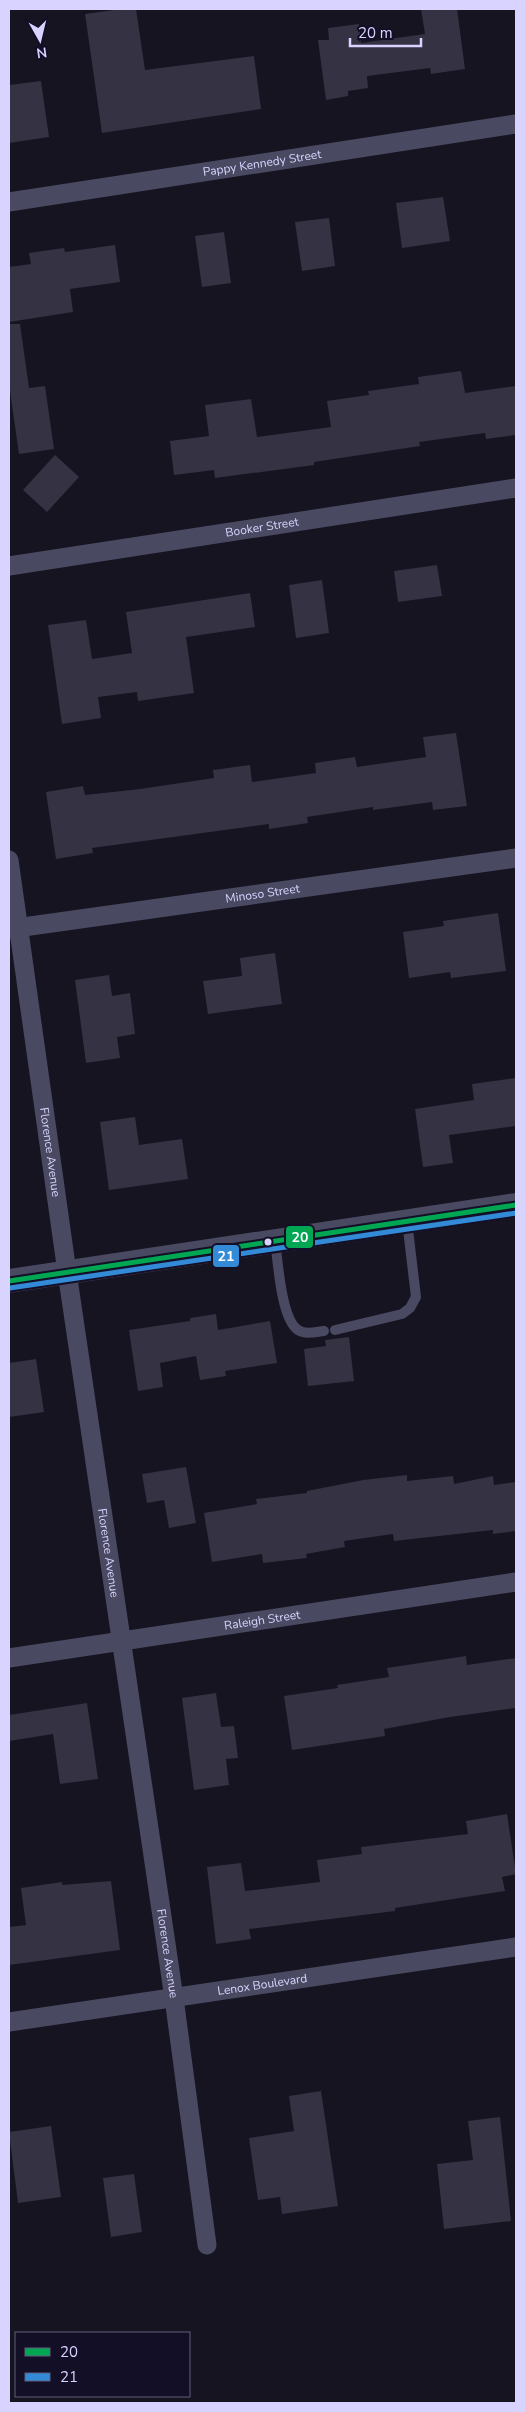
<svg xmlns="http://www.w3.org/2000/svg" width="525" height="2412" viewBox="0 0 525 2412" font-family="'Nunito Sans',sans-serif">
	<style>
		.building { fill: #343243 }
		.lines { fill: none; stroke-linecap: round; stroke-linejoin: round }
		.service { stroke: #4a4962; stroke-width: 10 }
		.minor { stroke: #4a4962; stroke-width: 19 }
		.tertiary { stroke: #4a4962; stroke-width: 24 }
		.bus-1-casing { stroke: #130f26; stroke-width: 9 }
		.bus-2-casing { stroke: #130f26; stroke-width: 9 }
		.bus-1 { stroke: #00a651; stroke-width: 5 }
		.bus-2 { stroke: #338bd7; stroke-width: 5 }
		.bus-dot { fill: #d9d4ff; stroke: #130f26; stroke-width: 2 }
		.labels { text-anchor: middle; stroke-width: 4.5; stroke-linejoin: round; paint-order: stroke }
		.street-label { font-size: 12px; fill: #d9d4ff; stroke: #130f26 }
		.line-badge { stroke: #130f26; stroke-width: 2 }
		.badge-label { font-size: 14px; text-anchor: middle; font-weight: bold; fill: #fff }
	</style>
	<rect width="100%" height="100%" fill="#161421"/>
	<g class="building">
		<polygon points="121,9 136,9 145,70 254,56 261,109 102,133 85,14"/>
		<polygon points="421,9 457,9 465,69 431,74 430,68 367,76 368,88 348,91 348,96 326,100 318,40 329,40 328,28 359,24 361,43 425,34"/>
		<polygon points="41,81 49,137 9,143 9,85"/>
		<polygon points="443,197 450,241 402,248 396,203"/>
		<polygon points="329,218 335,266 302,271 295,222"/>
		<polygon points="224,232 231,283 202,287 195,236"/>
		<polygon points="115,245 120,282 70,289 73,312 9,322 9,267 31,264 29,253 64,248 65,252"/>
		<polygon points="9,324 20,324 29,388 45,386 54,449 19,454 9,384"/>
		<polygon points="461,371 465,393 516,386 516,435 486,439 485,433 419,442 420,446 314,462 314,465 215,478 214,470 174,475 170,441 209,436 205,405 251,399 257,437 331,427 327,401 369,395 368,391 419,384 418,377"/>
		<polygon points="55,455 79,477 47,512 23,490"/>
		<polygon points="437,565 442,596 398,602 394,571"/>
		<polygon points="322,580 329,633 296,638 289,585"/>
		<polygon points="250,593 255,627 186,637 194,693 138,701 137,692 98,697 101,718 62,724 48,625 86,620 92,659 132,653 126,612"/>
		<polygon points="456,733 467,806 433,810 432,802 373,810 373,807 307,817 308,823 269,829 269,824 92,848 93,853 56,859 46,792 83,786 85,795 140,789 214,778 213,770 250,765 252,782 316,773 315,763 355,757 357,767 426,757 423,737"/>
		<polygon points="498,913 506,971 451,978 450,972 409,978 403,932 444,926 443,921"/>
		<polygon points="275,953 282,1004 208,1014 203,981 242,976 240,958"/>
		<polygon points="109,975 112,996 130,993 135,1034 117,1037 120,1058 86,1063 75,980"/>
		<polygon points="516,1078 516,1126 449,1135 453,1163 423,1167 415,1109 474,1100 472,1084"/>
		<polygon points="135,1117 139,1145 182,1139 188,1179 109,1190 100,1122"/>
		<polygon points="216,1314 218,1330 270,1321 277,1363 225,1371 226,1376 200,1380 196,1356 160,1363 163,1387 138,1391 129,1330 190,1321 190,1318"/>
		<polygon points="349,1337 354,1381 308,1386 304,1349 326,1346 325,1340"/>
		<polygon points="36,1359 44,1412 9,1417 9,1363"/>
		<polygon points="186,1467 196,1523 169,1528 164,1500 147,1503 142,1474"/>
		<polygon points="407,1475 407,1481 453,1476 454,1484 493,1476 494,1485 516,1482 516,1531 493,1534 493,1530 394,1541 393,1534 344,1541 345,1547 306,1554 307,1558 263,1563 262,1554 212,1562 204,1513 257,1504 256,1499 307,1493 307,1491 363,1480"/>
		<polygon points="466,1656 467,1665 516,1658 516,1708 450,1717 384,1729 385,1736 292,1750 284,1696 338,1688 337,1685 389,1677 387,1668"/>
		<polygon points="216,1693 221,1727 234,1726 238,1758 226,1759 229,1785 194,1790 182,1698"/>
		<polygon points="87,1703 98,1779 60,1784 53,1734 9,1741 9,1715"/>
		<polygon points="507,1814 516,1874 502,1877 505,1891 395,1908 395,1911 249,1929 251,1939 216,1944 207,1867 241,1863 245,1891 320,1882 317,1860 362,1854 361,1847 468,1834 466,1821"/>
		<polygon points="111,1881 120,1950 9,1965 9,1927 26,1925 21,1888 62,1882 62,1885"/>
		<polygon points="321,2091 338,2206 282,2214 280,2197 258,2200 249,2138 294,2131 289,2096"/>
		<polygon points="500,2117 511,2221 444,2229 437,2164 473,2160 468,2121"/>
		<polygon points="51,2126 61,2197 18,2203 9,2132"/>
		<polygon points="134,2174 142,2232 111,2237 103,2178"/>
	</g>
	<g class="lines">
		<g class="service">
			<path d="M275,1241C278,1261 281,1319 298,1330C306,1335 315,1332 324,1331"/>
			<polyline points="335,1330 402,1314 410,1308 416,1297 407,1221"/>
		</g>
		<g class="minor">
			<path id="s1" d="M9,202L516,124"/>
			<path id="s2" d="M9,566L516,488"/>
			<path id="s3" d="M9,860L67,1272L174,1998L207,2245"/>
			<path id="s4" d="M9,929L516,858"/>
			<path id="s5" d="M9,1658L516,1582"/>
			<path id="s6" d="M9,2022L516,1947"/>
		</g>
		<polyline class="tertiary" points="9,1281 516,1205"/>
		<defs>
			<polyline id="bus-1" points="9,1281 516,1205"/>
			<polyline id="bus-2" points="10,1288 516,1213"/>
		</defs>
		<use href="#bus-1" class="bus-1-casing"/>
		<use href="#bus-2" class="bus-2-casing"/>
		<use href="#bus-1" class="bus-1"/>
		<use href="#bus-2" class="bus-2"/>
	</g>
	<circle class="bus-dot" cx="268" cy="1242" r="4.5"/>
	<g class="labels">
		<g class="street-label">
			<text dy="4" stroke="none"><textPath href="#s1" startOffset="256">Pappy Kennedy Street</textPath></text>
			<text dy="4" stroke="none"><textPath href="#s2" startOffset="256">Booker Street</textPath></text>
			<text dy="4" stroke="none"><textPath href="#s4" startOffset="256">Minoso Street</textPath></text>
			<text dy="4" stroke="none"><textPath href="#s3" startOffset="295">Florence Avenue</textPath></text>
			<text dy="4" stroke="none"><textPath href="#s3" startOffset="700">Florence Avenue</textPath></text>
			<text dy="4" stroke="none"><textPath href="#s5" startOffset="256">Raleigh Street</textPath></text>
			<text dy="4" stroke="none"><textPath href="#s3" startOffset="1105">Florence Avenue</textPath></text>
			<text dy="4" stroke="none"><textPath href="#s6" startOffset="256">Lenox Boulevard</textPath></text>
		</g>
	</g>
	<g class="line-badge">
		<rect x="285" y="1225" width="29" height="24" rx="5" fill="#00a651"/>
		<rect x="212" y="1244" width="28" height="24" rx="5" fill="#338bd7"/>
	</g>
	<g class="badge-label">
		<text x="300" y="1242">20</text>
		<text x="226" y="1261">21</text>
	</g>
	<rect width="525" height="2412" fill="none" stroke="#d9d4ff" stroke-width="20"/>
	<rect x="15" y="2332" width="175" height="65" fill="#130f26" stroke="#625e7d"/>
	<rect x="25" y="2348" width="25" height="8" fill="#00a651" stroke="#625e7d"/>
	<text x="60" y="2357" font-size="15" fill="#d9d4ff">20</text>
	<rect x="25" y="2373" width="25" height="8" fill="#338bd7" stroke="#625e7d"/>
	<text x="60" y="2382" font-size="15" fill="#d9d4ff">21</text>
	<g transform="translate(40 40) rotate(172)" stroke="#130f26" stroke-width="4" paint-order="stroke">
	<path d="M0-4L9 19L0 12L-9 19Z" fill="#d9d4ff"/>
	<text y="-8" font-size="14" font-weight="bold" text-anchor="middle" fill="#d9d4ff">N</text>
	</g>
	<path d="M350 38v8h71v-8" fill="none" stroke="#d9d4ff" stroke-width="2.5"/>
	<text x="358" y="38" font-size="15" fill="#d9d4ff" stroke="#130f26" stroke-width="4" paint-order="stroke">20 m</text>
</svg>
